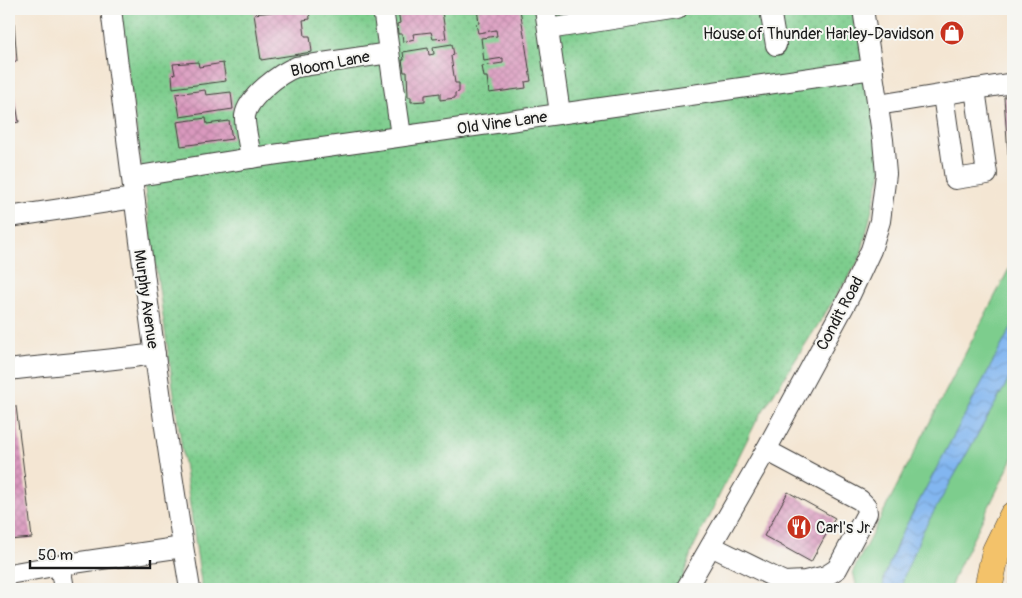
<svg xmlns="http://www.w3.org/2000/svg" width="1022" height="598" viewBox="0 0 1022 598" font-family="Pangolin,sans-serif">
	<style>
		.grass { fill: url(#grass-dots); stroke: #4c7454 }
		.park { fill: #7dcd8d; stroke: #4c7454 }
		.water { fill: url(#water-waves); stroke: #4f6986 }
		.building { fill: url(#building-cross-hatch) }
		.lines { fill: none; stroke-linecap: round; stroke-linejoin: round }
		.minor-casing { stroke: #3c3a37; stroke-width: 22 }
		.highway-casing { stroke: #3c3a37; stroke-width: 29 }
		.minor { stroke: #fff; stroke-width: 20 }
		.highway { stroke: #f3c26a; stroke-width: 28 }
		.labels { text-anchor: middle; stroke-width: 4; stroke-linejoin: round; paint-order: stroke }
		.poi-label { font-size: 16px; fill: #1c1c1c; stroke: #f6f6f2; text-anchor: end }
		.street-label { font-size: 16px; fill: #1c1c1c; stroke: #f6f6f2 }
	</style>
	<defs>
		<pattern id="grass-dots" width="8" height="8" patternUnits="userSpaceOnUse" patternTransform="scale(1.25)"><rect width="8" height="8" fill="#7dcd8d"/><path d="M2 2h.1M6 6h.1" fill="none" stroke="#6baf79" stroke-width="1.8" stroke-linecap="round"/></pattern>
		<pattern id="water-waves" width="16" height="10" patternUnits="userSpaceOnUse" patternTransform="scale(1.25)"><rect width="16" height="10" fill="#82b6f0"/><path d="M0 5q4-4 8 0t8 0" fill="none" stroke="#709ccd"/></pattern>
		<pattern id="building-cross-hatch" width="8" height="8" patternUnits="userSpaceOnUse" patternTransform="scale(1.25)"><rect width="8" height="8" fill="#da99be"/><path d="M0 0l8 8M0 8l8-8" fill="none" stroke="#ba83a3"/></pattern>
	</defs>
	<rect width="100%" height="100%" fill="#f6f6f2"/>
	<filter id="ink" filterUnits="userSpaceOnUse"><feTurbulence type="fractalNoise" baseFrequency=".02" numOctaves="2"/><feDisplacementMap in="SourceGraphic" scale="10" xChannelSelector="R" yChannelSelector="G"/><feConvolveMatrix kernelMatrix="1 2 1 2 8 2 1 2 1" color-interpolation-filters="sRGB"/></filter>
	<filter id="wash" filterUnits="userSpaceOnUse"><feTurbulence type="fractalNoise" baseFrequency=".0096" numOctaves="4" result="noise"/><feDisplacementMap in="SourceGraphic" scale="20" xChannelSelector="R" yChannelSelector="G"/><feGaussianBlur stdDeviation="1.12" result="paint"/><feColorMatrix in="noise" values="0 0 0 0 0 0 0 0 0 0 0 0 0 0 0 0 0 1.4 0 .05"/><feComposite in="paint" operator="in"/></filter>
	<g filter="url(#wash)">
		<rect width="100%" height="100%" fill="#f4e6d3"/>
		<g class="grass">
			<polygon points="119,9 856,9 883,164 860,259 757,420 692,550 679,589 202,589"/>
			<polygon points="1013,546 1013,589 1000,589 1007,560"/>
		</g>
		<polygon class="park" points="1013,261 1013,458 955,575 950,589 857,589 853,571"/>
		<polygon class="water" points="1013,324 1013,372 923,531 904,576 901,589 883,589 884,577 900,537"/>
		<g id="blocks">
			<g class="building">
				<polygon points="296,9 309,9 310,19 303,20 305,36 310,36 312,52 261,60 254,14"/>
				<polygon points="394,9 435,9 435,11 442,11 446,38 433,39 431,32 413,34 414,39 403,42 402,34 398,34 397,24 400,23 398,10 395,11"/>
				<polygon points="477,9 520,9 531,81 525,82 526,88 489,93 487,77 484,77 482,66 503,63 503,58 484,61 481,38 497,36 496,30 478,33 476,24 479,23"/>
				<polygon points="14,22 17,61 9,62 9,23"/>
				<polygon points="452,44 454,55 451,56 455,83 459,83 459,92 455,93 455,98 440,100 440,93 425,95 425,101 411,102 411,97 408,97 407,72 404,72 402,60 404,60 403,52 428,48 429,55 434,54 433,47"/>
				<polygon points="198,62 199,67 223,63 226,81 173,88 172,75 175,74 173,64"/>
				<polygon points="12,81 19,122 9,124 9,82"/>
				<polygon points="205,90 206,95 231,92 233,109 180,117 176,94"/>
				<polygon points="1013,96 1013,153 1008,154 1004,97"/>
				<polygon points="206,118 207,124 229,121 232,139 181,146 177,122"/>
				<polygon points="16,406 32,538 9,540 9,407"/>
				<polygon points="788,492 835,518 811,562 764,536"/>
			</g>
		</g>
	</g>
	<g filter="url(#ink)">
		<use href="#blocks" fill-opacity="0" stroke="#3c3a37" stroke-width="1"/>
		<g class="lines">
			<defs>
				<g id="minor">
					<path d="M111,9C135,203 158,397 190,589"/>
					<polyline points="383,9 401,136"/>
					<polyline points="545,9 560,113"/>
					<polyline points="770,9 776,45"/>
					<polyline points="548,29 677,9"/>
					<polyline points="943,95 955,179 987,174 975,89"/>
					<polyline points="878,105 1013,83"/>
					<path d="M251,158C250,148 244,125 245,116C248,97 280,73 296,67L389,53"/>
					<polyline points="132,177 251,158 873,69"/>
					<polyline points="9,217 134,198"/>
					<path d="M9,370C57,364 106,361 155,354"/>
					<polyline points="711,546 784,582 805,581 826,576 837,569 867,513 866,506 860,500 766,450"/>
					<polyline points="60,565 64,589"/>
					<polyline points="9,574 60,565 183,547"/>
					<polyline points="686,589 766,450 850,295 871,250 880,221 886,174 883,140 863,9"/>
				</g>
				<polyline id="highway" points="988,589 996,551 1013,516"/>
			</defs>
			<use href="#minor" class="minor-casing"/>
			<use href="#highway" class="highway-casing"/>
			<use href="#minor" class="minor"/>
			<use href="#highway" class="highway"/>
		</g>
	</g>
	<defs>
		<symbol id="shop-disc" viewBox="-11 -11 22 22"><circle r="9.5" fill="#c8321e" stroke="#f6f6f2"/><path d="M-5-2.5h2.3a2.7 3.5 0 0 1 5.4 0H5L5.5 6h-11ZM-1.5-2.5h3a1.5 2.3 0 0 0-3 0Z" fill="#fff"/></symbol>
		<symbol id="restaurant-disc" viewBox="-11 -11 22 22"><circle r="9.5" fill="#c8321e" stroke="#f6f6f2"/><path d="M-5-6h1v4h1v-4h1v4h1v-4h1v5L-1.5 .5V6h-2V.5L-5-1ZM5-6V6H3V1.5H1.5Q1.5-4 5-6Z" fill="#fff"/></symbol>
	</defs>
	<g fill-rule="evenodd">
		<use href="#shop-disc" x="938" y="19" width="28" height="28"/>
		<use href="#restaurant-disc" x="785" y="513" width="28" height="28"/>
	</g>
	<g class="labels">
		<g class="poi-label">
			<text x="934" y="39">House of Thunder Harley-Davidson</text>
			<text x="816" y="533" text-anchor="start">Carl's Jr.</text>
		</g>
		<g class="street-label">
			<text transform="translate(330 63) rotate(-11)" y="6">Bloom Lane</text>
			<text transform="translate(502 122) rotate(-8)" y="6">Old Vine Lane</text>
			<text transform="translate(147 299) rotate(82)" y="6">Murphy Avenue</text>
			<text transform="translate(839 313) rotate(-62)" y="6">Condit Road</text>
		</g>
	</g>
	<rect width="1022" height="598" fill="none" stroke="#f6f6f2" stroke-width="30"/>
	<path d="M30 560v8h120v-8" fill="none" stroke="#1c1c1c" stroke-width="2.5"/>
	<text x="38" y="560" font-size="15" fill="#1c1c1c" stroke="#f6f6f2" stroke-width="4" paint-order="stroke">50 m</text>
</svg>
